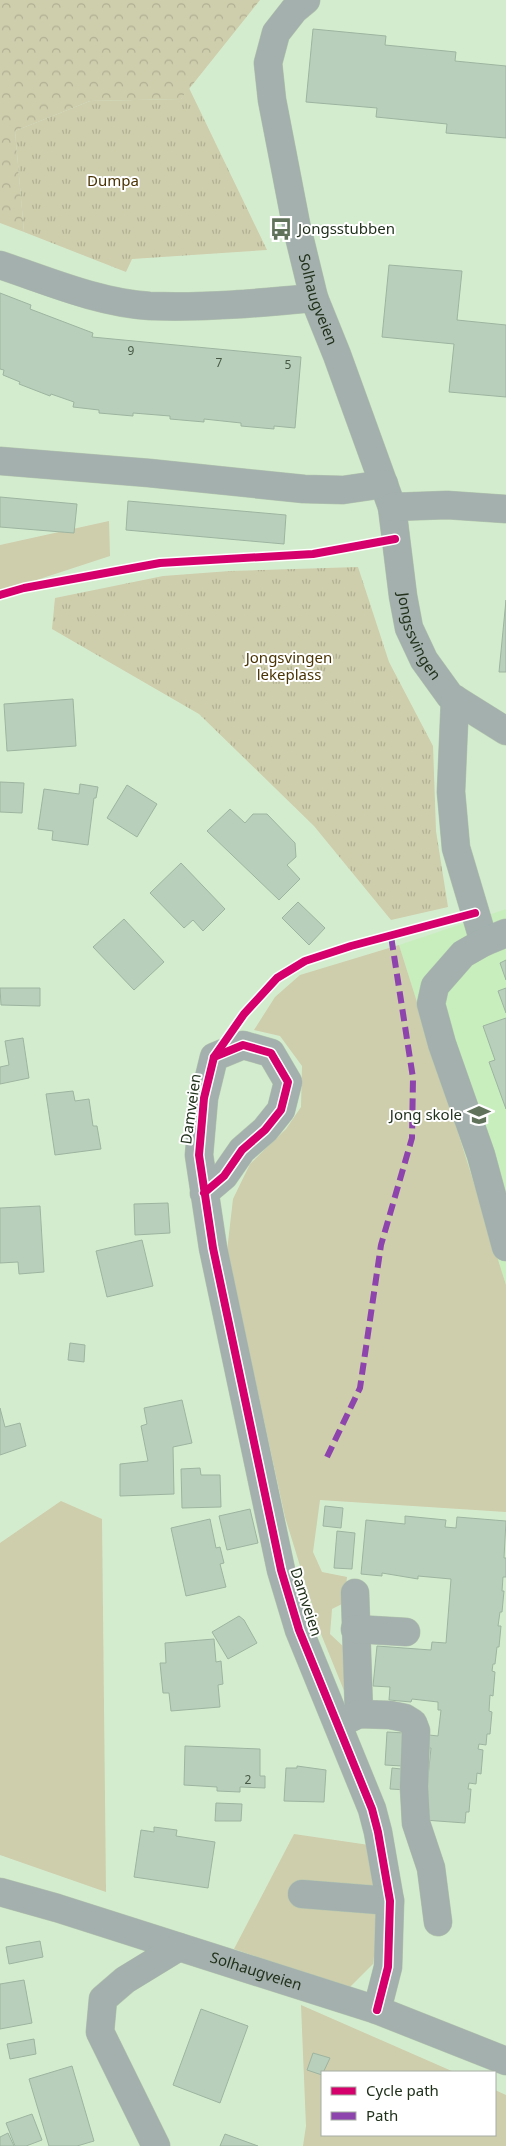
<svg xmlns="http://www.w3.org/2000/svg" width="506" height="2146" viewBox="0 0 506 2146" font-family="'Noto Sans',sans-serif">
	<style>
		.built { fill: #c8eebe }
		.grass { fill: #cecdac }
		.forest { fill: url(#forest-crowns) }
		.park { fill: url(#park-tufts) }
		.building { fill: #b8d0bb; stroke: #9db4a0 }
		.lines { fill: none; stroke-linecap: round; stroke-linejoin: round }
		.minor-casing { stroke: #b5c8b0; stroke-width: 29 }
		.minor { stroke: #a3b0ad; stroke-width: 28 }
		.quiet { stroke: #8e44ad; stroke-width: 6; stroke-dasharray: 12 6; stroke-linecap: butt }
		.cycleway-casing { stroke: #fff; stroke-width: 11 }
		.cycleway { stroke: #d6006c; stroke-width: 8 }
		.labels { text-anchor: middle; stroke-width: 4; stroke-linejoin: round; paint-order: stroke }
		.number-label { font-size: 12px; fill: #475944 }
		.park-label { font-size: 15px; fill: #4a3303; stroke: #fff }
		.poi-label { font-size: 15px; fill: #21311c; stroke: #fff; text-anchor: start }
		.street-label { font-size: 15px; fill: #21311c; stroke: #fff }
	</style>
	<defs>
		<pattern id="forest-crowns" width="20" height="18" patternUnits="userSpaceOnUse" patternTransform="scale(1.25)"><rect width="20" height="18" fill="#cecdac"/><path d="M2 6a3 3 0 1 1 6 0M12 15a3 3 0 1 1 6 0" fill="none" stroke="#b1b093"/></pattern>
		<pattern id="park-tufts" width="24" height="20" patternUnits="userSpaceOnUse" patternTransform="scale(1.25)"><rect width="24" height="20" fill="#cecdac"/><path d="M3 7l-1-3M5 7V3M7 7l1-3M15 17l-1-3M17 17v-4M19 17l1-3" fill="none" stroke="#b1b093"/></pattern>
	</defs>
	<rect width="100%" height="100%" fill="#d4ecce"/>
	<polygon class="built" points="506,909 506,1285 399,945"/>
	<g class="grass">
		<polygon points="109,521 110,556 0,592 0,545"/>
		<polygon points="399,945 506,1285 506,1512 320,1500 313,1552 322,1572 347,1577 344,1603 332,1609 330,1634 346,1649 345,1693 321,1634 285,1517 227,1251 233,1199 250,1164 286,1129 301,1107 302,1066 280,1036 254,1030 275,997 300,975"/>
		<polygon points="61,1501 102,1519 106,1892 0,1855 0,1543"/>
		<polygon points="294,1834 369,1845 379,1916 373,1964 349,1988 234,1949"/>
		<polygon points="301,2005 454,2072 322,2072 322,2135 495,2135 495,2090 506,2095 506,2146 303,2146 306,2126"/>
	</g>
	<polygon class="forest" points="0,0 260,0 181,99 90,101 15,131 24,232 0,223"/>
	<g class="park">
		<polygon points="189,88 267,250 132,259 126,272 24,232 15,131 90,101 181,99"/>
		<polygon points="358,567 389,662 433,746 436,831 448,907 391,920 314,826 199,714 52,629 55,598 163,576 230,571"/>
	</g>
	<g class="building">
		<polygon points="313,29 386,36 385,45 456,52 455,61 506,66 506,138 446,133 447,124 376,117 377,108 306,102"/>
		<polygon points="389,265 462,271 457,320 506,325 506,397 449,392 454,344 382,337"/>
		<polygon points="0,293 31,305 30,309 93,333 92,337 301,357 295,428 274,426 274,429 241,426 241,423 204,419 204,422 170,419 170,416 133,413 133,416 99,413 99,410 73,407 74,402 51,394 50,396 19,384 20,382 3,375 4,370 0,369"/>
		<polygon points="0,497 77,504 74,533 0,527"/>
		<polygon points="128,501 286,515 284,544 126,530"/>
		<polygon points="506,600 506,672 499,672"/>
		<polygon points="73,699 76,746 7,751 4,704"/>
		<polygon points="0,782 24,783 22,813 0,812"/>
		<polygon points="80,784 98,787 96,798 94,798 88,845 52,840 53,831 38,829 44,789 79,794"/>
		<polygon points="127,785 157,804 137,837 107,818"/>
		<polygon points="230,809 245,823 253,814 267,814 295,843 296,857 287,865 300,879 279,900 207,831"/>
		<polygon points="181,863 225,909 203,931 193,920 184,928 150,893"/>
		<polygon points="298,902 325,928 309,945 282,918"/>
		<polygon points="124,919 164,962 134,990 93,947"/>
		<polygon points="506,960 506,980 500,963"/>
		<polygon points="0,988 40,988 40,1006 1,1005"/>
		<polygon points="506,988 506,1013 498,991"/>
		<polygon points="506,1018 506,1109 489,1062 495,1060 483,1026"/>
		<polygon points="23,1038 29,1078 0,1084 0,1067 9,1065 5,1041"/>
		<polygon points="73,1091 75,1101 89,1099 93,1126 97,1126 101,1149 55,1155 46,1094"/>
		<polygon points="168,1203 170,1233 135,1235 134,1204"/>
		<polygon points="40,1206 44,1272 19,1274 18,1262 0,1263 0,1208"/>
		<polygon points="142,1240 153,1286 107,1297 96,1251"/>
		<polygon points="70,1343 85,1345 84,1362 68,1360"/>
		<polygon points="182,1400 192,1443 173,1447 174,1494 120,1496 120,1464 148,1461 141,1426 147,1424 144,1408"/>
		<polygon points="0,1408 5,1427 20,1423 26,1446 0,1455"/>
		<polygon points="200,1468 201,1475 220,1475 221,1507 182,1508 181,1469"/>
		<polygon points="325,1506 343,1508 341,1528 323,1526"/>
		<polygon points="250,1509 258,1543 227,1550 219,1516"/>
		<polygon points="405,1516 446,1520 445,1527 456,1528 457,1517 506,1521 504,1558 506,1558 506,1577 503,1577 502,1591 504,1591 502,1612 500,1612 498,1626 501,1626 499,1647 497,1647 495,1664 493,1664 492,1671 495,1672 493,1696 490,1695 489,1711 492,1712 490,1734 487,1734 486,1745 479,1744 478,1749 483,1750 481,1774 477,1773 476,1784 469,1783 468,1789 471,1789 469,1812 466,1812 465,1823 424,1820 425,1776 428,1777 431,1748 428,1748 429,1735 438,1736 441,1710 438,1710 438,1702 412,1699 411,1702 389,1700 390,1687 373,1686 377,1646 431,1650 432,1642 446,1643 451,1579 418,1576 418,1579 382,1573 382,1576 361,1574 366,1520 405,1524"/>
		<polygon points="210,1519 216,1548 220,1547 224,1563 220,1564 226,1587 186,1596 171,1528"/>
		<polygon points="337,1531 355,1533 352,1569 334,1568"/>
		<polygon points="239,1616 244,1620 257,1643 228,1659 212,1632"/>
		<polygon points="214,1639 216,1662 221,1661 223,1684 218,1685 220,1707 171,1711 169,1693 163,1693 160,1663 166,1663 165,1643"/>
		<polygon points="387,1732 405,1733 402,1766 385,1765"/>
		<polygon points="185,1746 260,1749 260,1776 265,1776 265,1788 240,1787 240,1792 217,1791 217,1787 184,1785"/>
		<polygon points="297,1766 326,1770 324,1802 284,1801 286,1768 297,1768"/>
		<polygon points="392,1768 410,1770 408,1790 390,1789"/>
		<polygon points="216,1803 242,1804 241,1821 215,1821"/>
		<polygon points="154,1827 177,1830 176,1836 215,1842 208,1888 134,1877 141,1830 154,1832"/>
		<polygon points="40,1941 43,1957 9,1964 6,1947"/>
		<polygon points="24,1980 32,2023 0,2029 0,1984"/>
		<polygon points="201,2009 248,2026 220,2103 173,2085"/>
		<polygon points="34,2039 36,2054 10,2059 7,2044"/>
		<polygon points="313,2053 330,2058 322,2075 307,2070"/>
		<polygon points="72,2066 94,2141 77,2146 49,2146 29,2079"/>
		<polygon points="32,2114 42,2140 26,2146 15,2146 6,2123"/>
		<polygon points="8,2133 14,2146 0,2146 0,2137"/>
		<polygon points="225,2134 258,2146 220,2146"/>
	</g>
	<g class="lines">
		<defs>
			<g id="minor">
				<path id="s1" d="M306,0L294,10L276,33L268,63L272,100L296,224L314,298L337,355L392,507L403,596L409,628L424,660L450,696L506,731"/>
				<path d="M0,265C48,281 99,303 150,306C205,308 260,303 314,298"/>
				<polyline points="0,461 149,473 304,489 343,490 384,484"/>
				<polyline points="392,507 447,505 506,509"/>
				<polyline points="455,699 451,792 456,848 484,942"/>
				<polyline points="506,933 484,942 463,954 435,986 431,1004 442,1044 481,1155 506,1247"/>
				<polyline points="204,1193 224,1176 242,1150 265,1130 281,1110 288,1082 271,1053 243,1045 214,1057 204,1098 199,1155 213,1248 281,1570 299,1630 372,1809 378,1832 390,1901 388,1967 377,2010"/>
				<polyline points="355,1593 359,1714"/>
				<polyline points="355,1629 406,1632"/>
				<polyline points="338,1724 359,1714 390,1715 405,1718 413,1723 416,1731 414,1787 416,1823 431,1868 438,1922"/>
				<path id="s2" d="M0,1892L57,1908L377,2010L506,2061"/>
				<polyline points="302,1894 390,1901"/>
				<polyline points="156,2146 100,2032 103,1999 125,1980 179,1947"/>
			</g>
		</defs>
		<use href="#minor" class="minor-casing"/>
		<use href="#minor" class="minor"/>
		<polyline class="quiet" points="327,1457 360,1388 381,1245 412,1138 413,1078 391,936"/>
		<defs>
			<g id="cycleway">
				<polyline points="0,595 24,588 160,563 313,554 395,539"/>
				<polyline points="214,1057 244,1014 277,978 305,961 351,946 475,913"/>
				<polyline points="204,1193 224,1176 242,1150 265,1130 281,1110 288,1082 271,1053 243,1045 214,1057 204,1098 199,1155 213,1248 281,1570 299,1630 372,1809 378,1832 390,1901 388,1967 377,2010"/>
			</g>
		</defs>
		<use href="#cycleway" class="cycleway-casing"/>
		<use href="#cycleway" class="cycleway"/>
	</g>
	<defs>
		<symbol id="bus-bare" viewBox="-9 -9 18 18"><path d="M-5-6H5V4H4V6H2V4H-2V6H-4V4H-5ZM-3.5-4V0h7V-4ZM-3.5 1.2v1.5H-2V1.2ZM2 1.2v1.5H3.5V1.2Z" fill="#60725a" stroke="#fff" stroke-width="2.5" paint-order="stroke"/></symbol>
		<symbol id="school-bare" viewBox="-9 -9 18 18"><path d="M0-5L7-2L0 1L-7-2ZM-4 1L0 2.5L4 1V4Q0 6-4 4Z" fill="#60725a" stroke="#fff" stroke-width="2.5" paint-order="stroke"/></symbol>
	</defs>
	<g fill-rule="evenodd">
		<use href="#bus-bare" x="265" y="213" width="32" height="32"/>
		<use href="#school-bare" x="463" y="1099" width="32" height="32"/>
	</g>
	<g class="labels">
		<g class="number-label">
			<text x="131" y="355">9</text>
			<text x="219" y="367">7</text>
			<text x="288" y="369">5</text>
			<text x="248" y="1784">2</text>
		</g>
		<g class="park-label">
			<text x="113" y="186">Dumpa</text>
			<text x="289" y="663">Jongsvingen<tspan x="289" dy="17">lekeplass</tspan></text>
		</g>
		<g class="poi-label">
			<text x="298" y="234">Jongsstubben</text>
			<text x="462" y="1120" text-anchor="end">Jong skole</text>
		</g>
		<g class="street-label">
			<text dy="5" stroke="none"><textPath href="#s1" startOffset="318">Solhaugveien</textPath></text>
			<text dy="5" stroke="none"><textPath href="#s1" startOffset="672">Jongssvingen</textPath></text>
			<text transform="translate(191 1109) rotate(-82)" y="5">Damveien</text>
			<text transform="translate(306 1602) rotate(72)" y="5">Damveien</text>
			<text dy="5" stroke="none"><textPath href="#s2" startOffset="268">Solhaugveien</textPath></text>
		</g>
	</g>
	<rect x="321" y="2071" width="175" height="65" fill="#ffffff" stroke="#a6ada4"/>
	<rect x="331" y="2087" width="25" height="8" fill="#d6006c" stroke="#a6ada4"/>
	<text x="366" y="2096" font-size="15" fill="#21311c">Cycle path</text>
	<rect x="331" y="2112" width="25" height="8" fill="#8e44ad" stroke="#a6ada4"/>
	<text x="366" y="2121" font-size="15" fill="#21311c">Path</text>
</svg>
